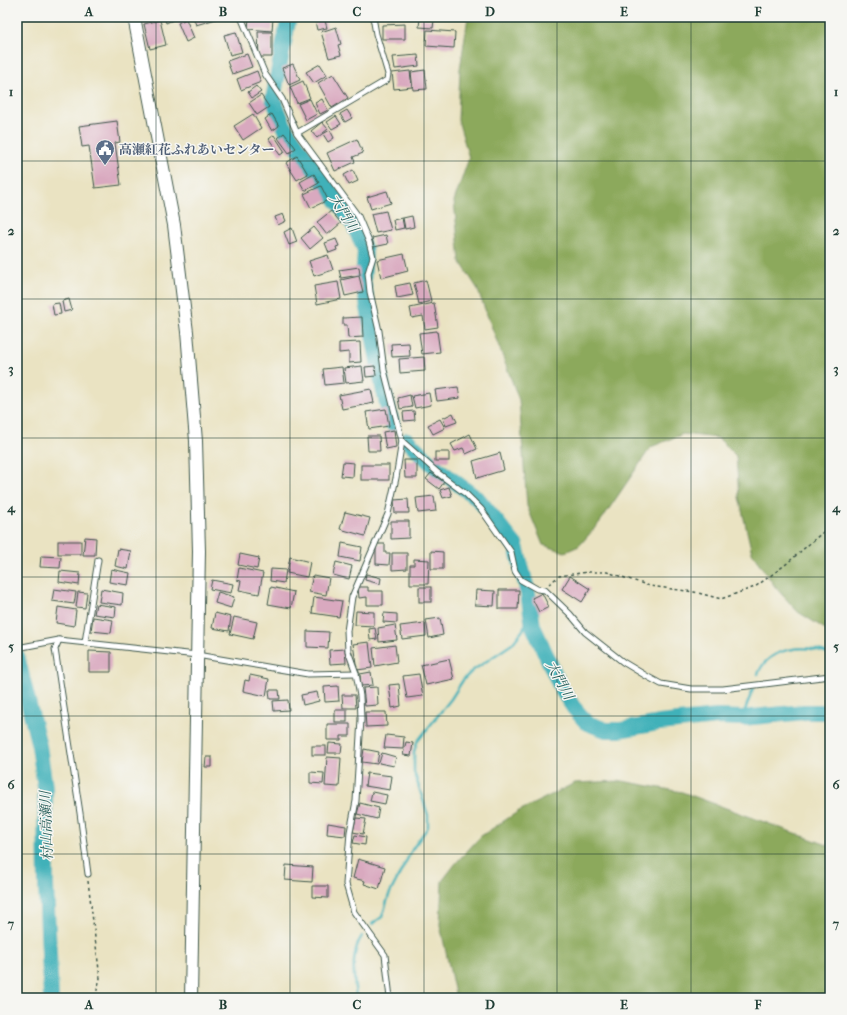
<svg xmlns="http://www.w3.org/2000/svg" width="847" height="1015" viewBox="0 0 847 1015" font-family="'IM FELL French Canon','Noto Serif JP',serif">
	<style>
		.forest { fill: #8ca95c; stroke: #567348 }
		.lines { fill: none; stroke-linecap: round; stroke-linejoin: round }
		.stream { stroke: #41b1b9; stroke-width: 2.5 }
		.river { stroke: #41b1b9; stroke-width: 16 }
		.building { fill: #d9a9bf }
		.service-casing { stroke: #3d5649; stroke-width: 7 }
		.tertiary-casing { stroke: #3d5649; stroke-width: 14 }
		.path { stroke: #3d5649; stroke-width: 1.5; stroke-dasharray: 3 3; stroke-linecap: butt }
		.service { stroke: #fff; stroke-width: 5 }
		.tertiary { stroke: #fff; stroke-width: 12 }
		.grid { fill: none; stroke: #1f3d34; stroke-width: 1; stroke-opacity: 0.55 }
		.labels { text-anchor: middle; stroke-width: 3; stroke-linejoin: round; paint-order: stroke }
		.service-label { font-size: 13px; font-weight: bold; fill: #4e5e75; stroke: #f6f6f2; text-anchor: start }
		.water-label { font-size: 14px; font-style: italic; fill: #29605c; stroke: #f6f6f2 }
		.neatline { fill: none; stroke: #1f3d34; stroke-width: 1.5 }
		.grid-label { font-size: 13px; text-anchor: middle; font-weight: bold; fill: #1f3d34 }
	</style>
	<rect width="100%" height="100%" fill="#f6f6f2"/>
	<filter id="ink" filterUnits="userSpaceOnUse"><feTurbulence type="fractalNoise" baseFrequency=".025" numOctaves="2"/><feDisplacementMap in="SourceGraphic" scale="8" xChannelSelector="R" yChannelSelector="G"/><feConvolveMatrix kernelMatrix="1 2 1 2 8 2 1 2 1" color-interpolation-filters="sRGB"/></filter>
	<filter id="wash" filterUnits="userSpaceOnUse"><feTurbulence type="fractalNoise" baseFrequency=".012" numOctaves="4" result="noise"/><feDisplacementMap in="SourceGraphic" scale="16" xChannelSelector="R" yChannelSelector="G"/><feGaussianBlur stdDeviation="0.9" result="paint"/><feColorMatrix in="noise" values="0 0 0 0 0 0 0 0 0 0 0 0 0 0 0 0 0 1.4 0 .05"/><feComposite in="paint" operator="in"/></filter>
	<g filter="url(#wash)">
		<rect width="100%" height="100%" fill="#eae3c2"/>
		<g class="forest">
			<polygon points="468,17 830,17 830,632 798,612 776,588 752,553 739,497 736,456 718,438 683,434 651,447 600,522 579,546 565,552 543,545 527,506 519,400 477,288 460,261 454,201 469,158 458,120 460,69"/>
			<polygon points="622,781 682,792 830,846 830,998 456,998 440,925 442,881 456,863 481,836 519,811 575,783"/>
		</g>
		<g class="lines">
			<g class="stream">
				<path d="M758,674C769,646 806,644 830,654"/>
				<polyline points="742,718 753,689"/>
				<polyline points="372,924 382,917 389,895 413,848 428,827 428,815 414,772 414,752 417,742 451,699 463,680 472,671 512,644 523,630 530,615"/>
				<path d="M356,998C354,978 350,953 362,936"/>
			</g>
			<g class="river">
				<polyline points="289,17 273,99 286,130 346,213 354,226 365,250 363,281 383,388 392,423"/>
				<polyline points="407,440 433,465 479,500 516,546 528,593 533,626 562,690 574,708 587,723 606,730 620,730 659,723 717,717 742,718 805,712 830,712"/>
				<polyline points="17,656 39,746 45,787 46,886 51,998"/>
			</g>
		</g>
		<g id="blocks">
			<g class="building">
				<polygon points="164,17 180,17 166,23"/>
				<polygon points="193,17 216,17 216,19 196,25"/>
				<polygon points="249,17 273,18 272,31 248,29"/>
				<polygon points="314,17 324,17 327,28 317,30"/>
				<polygon points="420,18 434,20 433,28 419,27"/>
				<polygon points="186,19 194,38 186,42 178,23"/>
				<polygon points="160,20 166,45 150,49 144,24"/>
				<polygon points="405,24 405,39 382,39 382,25"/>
				<polygon points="336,27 341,44 338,45 341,55 329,58 321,32"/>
				<polygon points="427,30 455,32 454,48 426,46"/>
				<polygon points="236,32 242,52 230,55 224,35"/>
				<polygon points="258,32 272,32 272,57 259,57"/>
				<polygon points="247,54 252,67 232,74 227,61"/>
				<polygon points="418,55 419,66 395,69 393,57"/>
				<polygon points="293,64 300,80 289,85 282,68"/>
				<polygon points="320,64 327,75 314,83 306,72"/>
				<polygon points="425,70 427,89 413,90 411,72"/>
				<polygon points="257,71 261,82 241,90 237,79"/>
				<polygon points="410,71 412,87 394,89 392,73"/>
				<polygon points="333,74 348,98 332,108 318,83"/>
				<polygon points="303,81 310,98 297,103 290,87"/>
				<polygon points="256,86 261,92 252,98 248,92"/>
				<polygon points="261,95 269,107 257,115 249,103"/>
				<polygon points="310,99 317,114 306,120 298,104"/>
				<polygon points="322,99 328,110 320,114 315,103"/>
				<polygon points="347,110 352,118 345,122 340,114"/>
				<polygon points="253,114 261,128 243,140 234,126"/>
				<polygon points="272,114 279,126 272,131 265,119"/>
				<polygon points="336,116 341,124 332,129 327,122"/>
				<polygon points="117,121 120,142 115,143 121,185 95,188 89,146 82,147 79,126"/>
				<polygon points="322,122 328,129 317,138 311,131"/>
				<polygon points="330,130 334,138 328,142 323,134"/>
				<polygon points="284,133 296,148 289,153 278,138"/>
				<polygon points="274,135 285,152 280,155 269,139"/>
				<polygon points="357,139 363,153 353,157 355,162 335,171 327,153"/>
				<polygon points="297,156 308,174 297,180 286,163"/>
				<polygon points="353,170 358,181 349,185 344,175"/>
				<polygon points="314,174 319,183 305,191 300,182"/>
				<polygon points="321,186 328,200 311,208 304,194"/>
				<polygon points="387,191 391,203 371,209 367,197"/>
				<polygon points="331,211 341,223 327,235 317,222"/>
				<polygon points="386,211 391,230 376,233 371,214"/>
				<polygon points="283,214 286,221 278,225 275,217"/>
				<polygon points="412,216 414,227 405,229 403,218"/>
				<polygon points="402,218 404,228 395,230 393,220"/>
				<polygon points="314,227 323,238 310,249 301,238"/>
				<polygon points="292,228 297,242 289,245 284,232"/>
				<polygon points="386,235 388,244 374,247 372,238"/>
				<polygon points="336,239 339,246 336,247 337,250 329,253 325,243"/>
				<polygon points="404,254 408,271 381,278 377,260"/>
				<polygon points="328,255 333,270 314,276 309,261"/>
				<polygon points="359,267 360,275 341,278 339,270"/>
				<polygon points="359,276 363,292 345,296 341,280"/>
				<polygon points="426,280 431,301 419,304 414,283"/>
				<polygon points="338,282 341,299 317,304 314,286"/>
				<polygon points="410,283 413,295 397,298 395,286"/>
				<polygon points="69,299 72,310 64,312 62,301"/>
				<polygon points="59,303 61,314 54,315 52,304"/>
				<polygon points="434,303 438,327 425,329 423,316 412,318 410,308"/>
				<polygon points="362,317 363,337 348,338 347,325 343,325 343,318"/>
				<polygon points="437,331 440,352 422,354 419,333"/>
				<polygon points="360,342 361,362 349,363 349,352 339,353 339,343"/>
				<polygon points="409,343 410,356 392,357 391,344"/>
				<polygon points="424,357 425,371 400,373 399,359"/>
				<polygon points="362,366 364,381 346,383 344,368"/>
				<polygon points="375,366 376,376 366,377 365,367"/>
				<polygon points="342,367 344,383 325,385 323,369"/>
				<polygon points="458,387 460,398 437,401 435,390"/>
				<polygon points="371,389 374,403 342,409 339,395"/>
				<polygon points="429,393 431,405 415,408 412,396"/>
				<polygon points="410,395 412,407 400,409 398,398"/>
				<polygon points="386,409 389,426 369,429 366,412"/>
				<polygon points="414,411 415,420 404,421 403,412"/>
				<polygon points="453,413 457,422 446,426 443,418"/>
				<polygon points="440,419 445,428 433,434 428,425"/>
				<polygon points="394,430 396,447 386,449 383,432"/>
				<polygon points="470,434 477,449 466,454 463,448 455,451 451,444"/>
				<polygon points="367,436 379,436 380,451 368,451"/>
				<rect x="435" y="452" width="14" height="9"/>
				<polygon points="500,453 504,470 477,478 473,461"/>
				<polygon points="404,460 417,460 417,478 405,478"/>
				<polygon points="343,462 354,463 353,477 341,476"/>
				<rect x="361" y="465" width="28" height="15"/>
				<polygon points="431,473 444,482 439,489 426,479"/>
				<polygon points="449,487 452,496 443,498 440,490"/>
				<polygon points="434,496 436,511 418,513 416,498"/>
				<polygon points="408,499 409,513 395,513 394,500"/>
				<polygon points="345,512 370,518 365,536 340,529"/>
				<polygon points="391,521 409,521 409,538 391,539"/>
				<polygon points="85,537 96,538 95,555 83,555"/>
				<rect x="58" y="541" width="23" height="13"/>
				<polygon points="342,543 362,547 360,561 340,557"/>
				<polygon points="376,544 385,544 385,553 390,553 389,565 376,564"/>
				<polygon points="118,549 131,551 128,569 115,566"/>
				<polygon points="431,551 443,552 443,569 431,569"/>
				<polygon points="392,553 407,553 407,569 392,570"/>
				<polygon points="240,554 259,558 257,569 238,565"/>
				<polygon points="41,556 61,557 60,568 40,567"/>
				<polygon points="290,557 310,562 307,577 287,573"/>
				<polygon points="414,559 429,560 428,584 410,584 410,565 414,565"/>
				<polygon points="336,562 352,566 349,579 333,575"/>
				<polygon points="239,568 263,573 259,594 239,590 241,581 237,580"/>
				<polygon points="111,569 130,573 128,585 109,582"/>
				<polygon points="271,569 286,570 284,583 270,581"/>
				<polygon points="60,571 80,573 79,585 59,582"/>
				<polygon points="366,574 381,578 380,584 365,580"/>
				<polygon points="313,575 329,578 326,595 309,592"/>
				<polygon points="570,576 590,589 582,602 562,589"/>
				<polygon points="212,580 233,584 231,593 210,589"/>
				<polygon points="271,587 294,592 291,608 268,604"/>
				<polygon points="358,587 368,587 368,591 383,591 383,605 367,605 367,597 359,598"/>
				<rect x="419" y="587" width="12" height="15"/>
				<polygon points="54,589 76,592 74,604 52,601"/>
				<polygon points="101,589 123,593 122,605 99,602"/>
				<polygon points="476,590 495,591 494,606 475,605"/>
				<polygon points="499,590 519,590 518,609 499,609"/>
				<polygon points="78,592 87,593 85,608 76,607"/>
				<polygon points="218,592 234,597 231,608 215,603"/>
				<polygon points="542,593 549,607 539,612 532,598"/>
				<polygon points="314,597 342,601 339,617 312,613"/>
				<polygon points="96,604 116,607 115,617 94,614"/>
				<polygon points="58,607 76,610 74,626 56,623"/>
				<polygon points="356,611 374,612 374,626 355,625"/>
				<polygon points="215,613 231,617 229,631 212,628"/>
				<polygon points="384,613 397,614 397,623 383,622"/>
				<polygon points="93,617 113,620 111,633 91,631"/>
				<polygon points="234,617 257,622 253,639 230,634"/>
				<polygon points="440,618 443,635 429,638 426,620"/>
				<polygon points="425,623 426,636 402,639 400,626"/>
				<polygon points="395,625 397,640 379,642 378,628"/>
				<polygon points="375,628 377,639 370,640 369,629"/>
				<polygon points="307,631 329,632 328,648 307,647"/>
				<polygon points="369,642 372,668 357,670 353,644"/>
				<polygon points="395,645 397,662 375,666 373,648"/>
				<polygon points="345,649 346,663 330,664 329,650"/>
				<polygon points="89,651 111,652 111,672 89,672"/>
				<polygon points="449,659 454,679 426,685 421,665"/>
				<polygon points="371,672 373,685 361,686 360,674"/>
				<polygon points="419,674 423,696 407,698 403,676"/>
				<polygon points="250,675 269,679 266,696 243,691 245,680 249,681"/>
				<polygon points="399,684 401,706 392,708 389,685"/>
				<polygon points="338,686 339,701 325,702 324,687"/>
				<polygon points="377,687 378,705 365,706 363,688"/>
				<polygon points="269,690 279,690 280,699 270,699"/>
				<polygon points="317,692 319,701 303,705 301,695"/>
				<polygon points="342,695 355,695 356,708 343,708"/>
				<polygon points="288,700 289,710 274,711 273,701"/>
				<rect x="335" y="710" width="12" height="12"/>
				<polygon points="365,712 386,712 387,726 366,727"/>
				<polygon points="327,724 350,724 350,736 341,736 341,740 327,740"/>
				<polygon points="386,735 404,737 403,749 384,748"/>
				<polygon points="406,742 413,743 411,756 403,755"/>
				<polygon points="329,743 342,744 341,753 328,753"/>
				<rect x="312" y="746" width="14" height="9"/>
				<polygon points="364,749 379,752 377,764 362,762"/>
				<polygon points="382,753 396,757 394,766 379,763"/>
				<polygon points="206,757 212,757 212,767 205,767"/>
				<polygon points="327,757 341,758 339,787 325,786"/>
				<polygon points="310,772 324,773 323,784 310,783"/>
				<polygon points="367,773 392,776 390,790 365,786"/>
				<polygon points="372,792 387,795 385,804 370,801"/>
				<polygon points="360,803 379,808 377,819 357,814"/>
				<polygon points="356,818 366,819 363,834 353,832"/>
				<polygon points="328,823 346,826 345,836 327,834"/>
				<polygon points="355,835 366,837 365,845 353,843"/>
				<polygon points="358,859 385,867 379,889 364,884 365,881 353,878"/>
				<polygon points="286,865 313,867 312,882 285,880"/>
				<polygon points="312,886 328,886 328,898 312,897"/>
			</g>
		</g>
	</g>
	<g filter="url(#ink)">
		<use href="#blocks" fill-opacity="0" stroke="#3d5649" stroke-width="1"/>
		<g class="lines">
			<defs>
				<g id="service">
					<polyline points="241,17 265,74 282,99 297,133 358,216 369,242 373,257 368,273 370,292 379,331 384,370 402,441 396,478 388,514 352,597 347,631 348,651 356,673 360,696 361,719 356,801 350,832 346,884 354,912 385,955 390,998"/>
					<polyline points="297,133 387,80 388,74 376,34 373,17"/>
					<polyline points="402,441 438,473 466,494 481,509 511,552 515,571 521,580 537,589 545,590 570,614 585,632 623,662 648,677 661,684 691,689 723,689 830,676"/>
					<polyline points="59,640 55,649 80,813 88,874"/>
					<polyline points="85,642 98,560"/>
					<polyline points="17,648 59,640 197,655 308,674 356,673"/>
				</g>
				<polyline id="tertiary" points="134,17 174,225 187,332 196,441 199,551 191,998"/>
			</defs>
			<use href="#service" class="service-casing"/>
			<use href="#tertiary" class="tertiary-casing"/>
			<g class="path">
				<polyline points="549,584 559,576 588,572 607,572 650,586 694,592 721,599 755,587 785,565 830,526"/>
				<polyline points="88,881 100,978 95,998"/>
			</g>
			<use href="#service" class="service"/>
			<use href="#tertiary" class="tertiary"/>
		</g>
	</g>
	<path class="grid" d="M156,17V998M290,17V998M424,17V998M557,17V998M691,17V998M17,161H830M17,299H830M17,438H830M17,577H830M17,716H830M17,854H830"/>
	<defs>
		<symbol id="civic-pin" viewBox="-11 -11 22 30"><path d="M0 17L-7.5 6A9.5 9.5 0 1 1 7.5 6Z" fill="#5c6f8a" stroke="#f6f6f2"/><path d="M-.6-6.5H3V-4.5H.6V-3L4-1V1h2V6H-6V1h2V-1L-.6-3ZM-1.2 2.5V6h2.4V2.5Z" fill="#fff"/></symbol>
	</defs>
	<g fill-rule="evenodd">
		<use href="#civic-pin" x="94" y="138" width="22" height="30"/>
	</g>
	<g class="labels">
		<g class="service-label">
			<text x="119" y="154">高瀬紅花ふれあいセンター</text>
		</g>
		<g class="water-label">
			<text transform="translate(344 213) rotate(58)" y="5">大門川</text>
			<text transform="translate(560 680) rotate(61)" y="5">大門川</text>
			<text transform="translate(46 826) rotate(-92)" y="5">村山高瀬川</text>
		</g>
	</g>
	<rect width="847" height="1015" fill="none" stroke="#f6f6f2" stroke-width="44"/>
	<rect x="22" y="22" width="803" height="971" class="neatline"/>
	<g class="grid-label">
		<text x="89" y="16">A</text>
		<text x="223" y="16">B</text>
		<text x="357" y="16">C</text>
		<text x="490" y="16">D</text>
		<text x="624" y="16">E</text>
		<text x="758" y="16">F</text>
		<text x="11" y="96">1</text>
		<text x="836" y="96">1</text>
		<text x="11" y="235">2</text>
		<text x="836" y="235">2</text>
		<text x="11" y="373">3</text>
		<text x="836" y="373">3</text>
		<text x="11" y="512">4</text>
		<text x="836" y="512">4</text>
		<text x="11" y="651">5</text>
		<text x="836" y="651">5</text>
		<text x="11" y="789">6</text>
		<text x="836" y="789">6</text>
		<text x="11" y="928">7</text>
		<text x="836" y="928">7</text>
		<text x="89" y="1009">A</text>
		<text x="223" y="1009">B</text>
		<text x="357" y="1009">C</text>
		<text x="490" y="1009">D</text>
		<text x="624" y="1009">E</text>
		<text x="758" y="1009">F</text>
	</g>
</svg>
